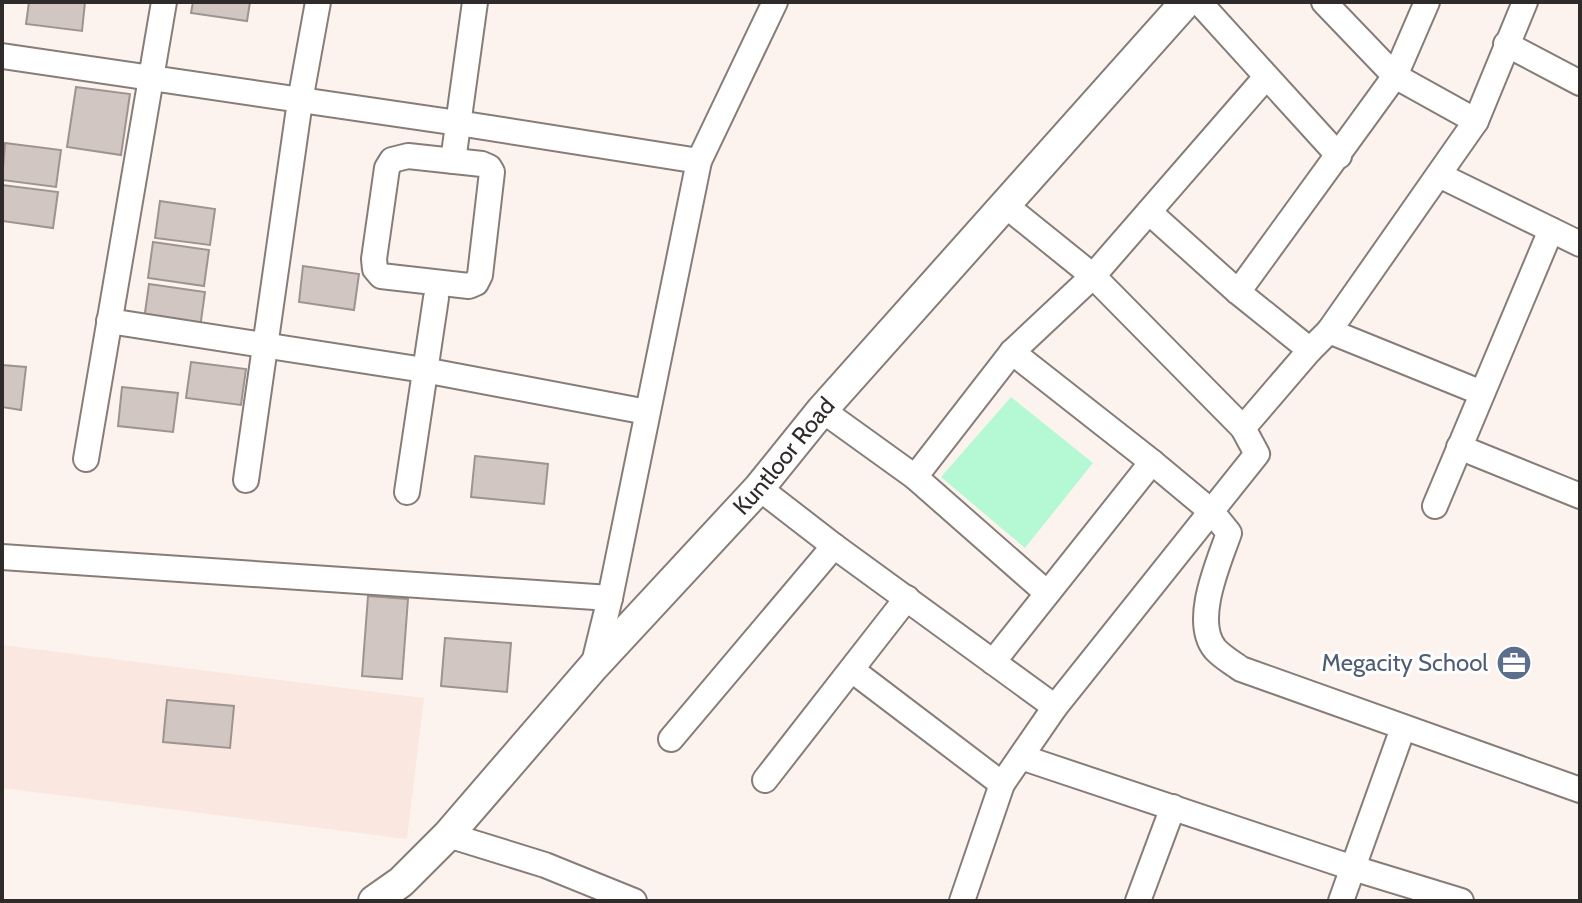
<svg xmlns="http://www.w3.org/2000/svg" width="1582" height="903" viewBox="0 0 1582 903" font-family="Cabin,sans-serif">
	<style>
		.built { fill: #fae7df }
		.green { fill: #b4f9d4 }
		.building { fill: #d1c6c2; stroke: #9d938f; stroke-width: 2 }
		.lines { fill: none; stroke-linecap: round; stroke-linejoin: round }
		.minor-casing { stroke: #867d79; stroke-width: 28 }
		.tertiary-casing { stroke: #867d79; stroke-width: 34 }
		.minor { stroke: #fff; stroke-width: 24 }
		.tertiary { stroke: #fff; stroke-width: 30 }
		.labels { text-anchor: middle; stroke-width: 6; stroke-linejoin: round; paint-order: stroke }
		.street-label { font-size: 24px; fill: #2f2b2a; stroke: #fff }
		.service-label { font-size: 24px; fill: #4e5e75; stroke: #fff; text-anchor: end }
	</style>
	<rect width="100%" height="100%" fill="#fdf3ee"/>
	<polygon class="built" points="2,645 424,698 407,839 2,788"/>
	<polygon class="green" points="1011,397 1093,463 1025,548 941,477"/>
	<g class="building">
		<polygon points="29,2 85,2 82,31 26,24"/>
		<polygon points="193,2 250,2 247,21 191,13"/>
		<polygon points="76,87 130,94 121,155 67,147"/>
		<polygon points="5,143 61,150 56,187 2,180"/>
		<polygon points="2,185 58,192 53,228 2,221"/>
		<polygon points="160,201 215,209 210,245 155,238"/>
		<polygon points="153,242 209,250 204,286 148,278"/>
		<polygon points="303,266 359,274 354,310 299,302"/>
		<polygon points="149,284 205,292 200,328 144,320"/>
		<polygon points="191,362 246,369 241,405 186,398"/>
		<polygon points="2,365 26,367 21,410 2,407"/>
		<polygon points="122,387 178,393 173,432 118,426"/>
		<polygon points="475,456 548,464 544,504 471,497"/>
		<polygon points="368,596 408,599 402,679 362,676"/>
		<polygon points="445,638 511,643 507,692 441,686"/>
		<polygon points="167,700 234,706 230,748 163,742"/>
	</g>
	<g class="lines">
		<defs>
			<g id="minor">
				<polyline points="1199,2 1339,156"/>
				<polyline points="1324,2 1395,76 1476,121"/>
				<polyline points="1506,44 1580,83"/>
				<polyline points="2,56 458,123 699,161"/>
				<polygon points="408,156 482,164 489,167 492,172 480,275 476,283 469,286 381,276 375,269 374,259 387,168 392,160"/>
				<polyline points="453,161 475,2"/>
				<polyline points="1439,175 1580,244"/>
				<polyline points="1149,212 1238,292 1310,350"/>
				<polyline points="1238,292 1395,76 1427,2"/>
				<polyline points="109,321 424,370 647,412"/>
				<polyline points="1329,331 1482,393"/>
				<path d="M1012,352L1152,462L1212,512L1229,533C1219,562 1192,621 1215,649C1222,657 1233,663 1241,669L1580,790"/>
				<polyline points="822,410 915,477 1047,593"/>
				<polyline points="1243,428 1310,350 1329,331 1476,121 1525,2"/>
				<polyline points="1459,447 1580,496"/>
				<polyline points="86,459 164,2"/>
				<polyline points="915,477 1012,352 1093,276 1266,77"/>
				<polyline points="246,480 300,101 318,2"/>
				<polyline points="759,488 834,546 1055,707"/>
				<polyline points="407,492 436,298"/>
				<polyline points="1435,506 1551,230"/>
				<polyline points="2,557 610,598"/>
				<polyline points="993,662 1152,462"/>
				<polyline points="593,667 610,598 699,161 775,2"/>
				<polyline points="852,670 1002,784"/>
				<polyline points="671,739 834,546"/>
				<polyline points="1021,757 1353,868 1461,901"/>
				<polyline points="765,780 907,598"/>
				<polyline points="448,835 545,865 634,901"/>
				<polyline points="962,901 1002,784 1055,707 1257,454 1243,428 1093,276 1005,205"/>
				<polyline points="1138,901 1173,807"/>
				<polyline points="1341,901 1403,728"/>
			</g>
			<g id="tertiary">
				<path id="s1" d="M374,901L401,882L448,835L593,667L759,488L822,410L1186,2"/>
			</g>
		</defs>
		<use href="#minor" class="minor-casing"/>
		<use href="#tertiary" class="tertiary-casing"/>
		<use href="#minor" class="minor"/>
		<use href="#tertiary" class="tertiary"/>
	</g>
	<defs>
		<symbol id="office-disc" viewBox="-11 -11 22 22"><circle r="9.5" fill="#5c6f8a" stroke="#fff"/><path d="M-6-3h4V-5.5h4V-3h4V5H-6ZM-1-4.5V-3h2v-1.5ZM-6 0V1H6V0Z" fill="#fff"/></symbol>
	</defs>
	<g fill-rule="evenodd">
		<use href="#office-disc" x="1494" y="643" width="40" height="40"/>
	</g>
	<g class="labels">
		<g class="street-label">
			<text dy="8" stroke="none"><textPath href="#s1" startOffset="606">Kuntloor Road</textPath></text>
		</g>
		<g class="service-label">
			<text x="1488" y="671">Megacity School</text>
		</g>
	</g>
	<rect width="1582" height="903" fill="none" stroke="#2f2b2a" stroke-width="8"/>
</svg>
